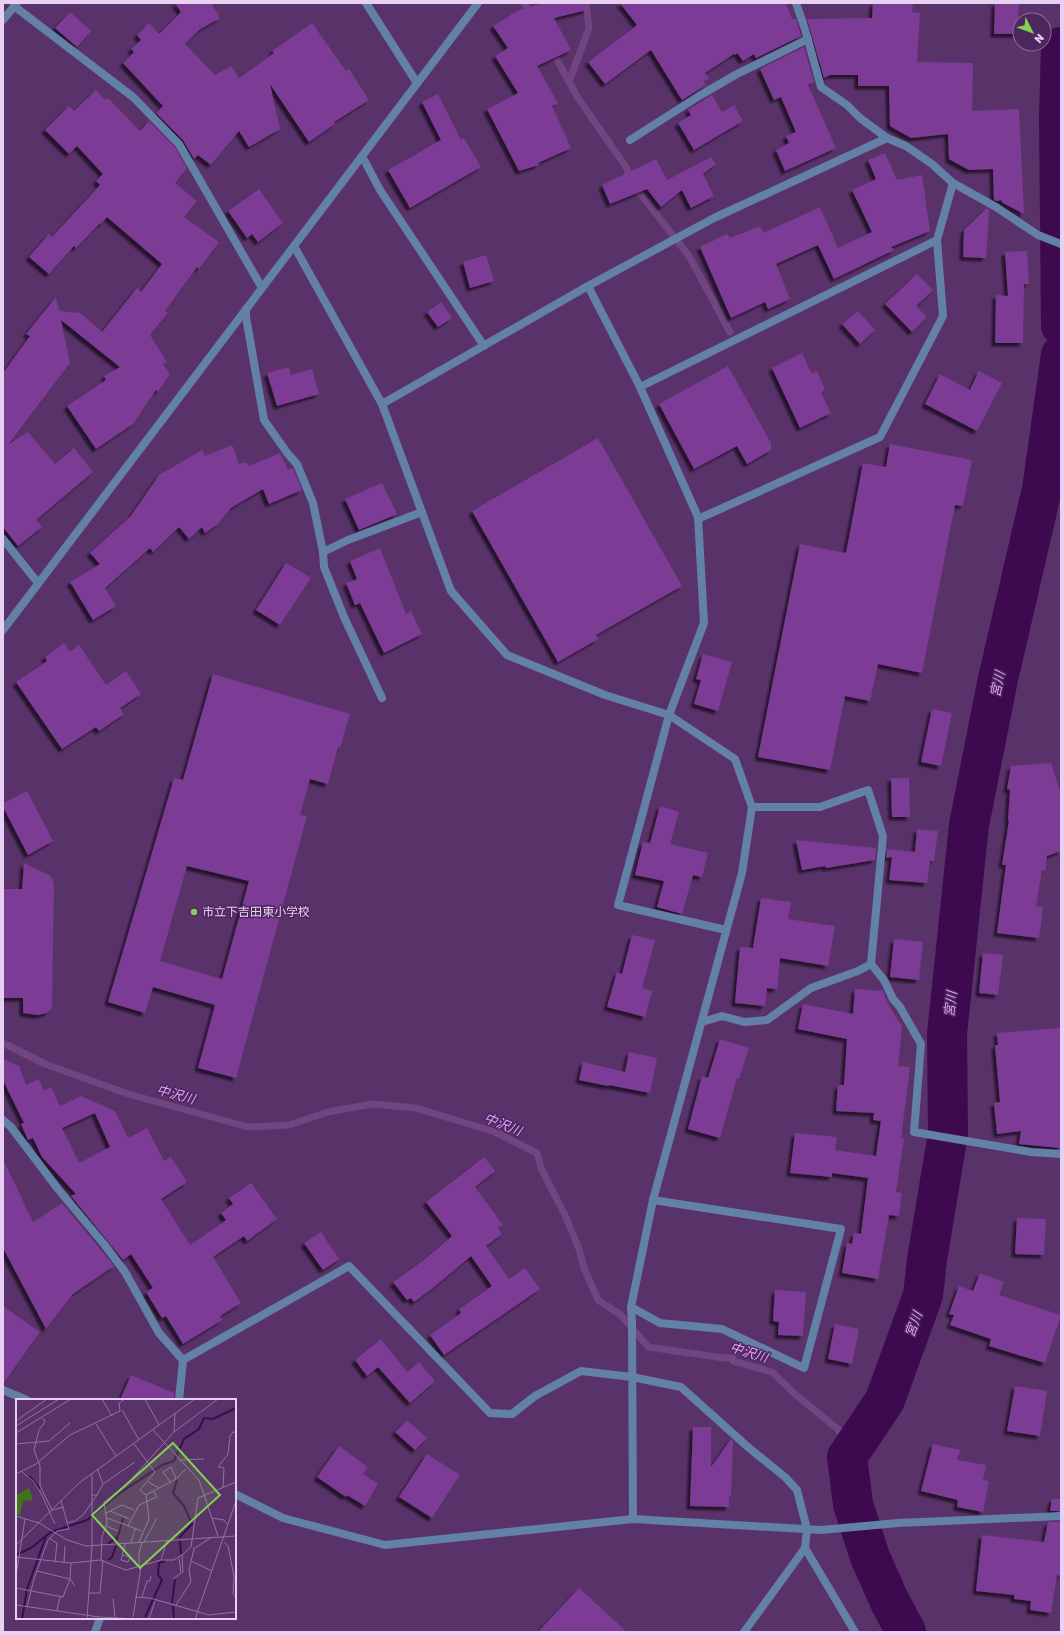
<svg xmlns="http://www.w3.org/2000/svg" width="1064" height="1635" viewBox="0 0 1064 1635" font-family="Rubik,'Noto Sans JP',sans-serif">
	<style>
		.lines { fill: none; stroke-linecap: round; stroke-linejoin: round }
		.stream { stroke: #704580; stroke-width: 7 }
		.river { stroke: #3d0a4f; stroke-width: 40 }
		.building { fill: #7b3b94; fill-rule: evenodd; filter: url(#shadow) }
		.service { stroke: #6380a6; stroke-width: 8 }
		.minor { stroke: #6380a6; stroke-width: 8 }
		.tertiary { stroke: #6380a6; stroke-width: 8 }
		.poi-dot { fill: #81d050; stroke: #4e275e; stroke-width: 1.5 }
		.labels { text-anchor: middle; stroke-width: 3; stroke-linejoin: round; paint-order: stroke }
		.poi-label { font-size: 12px; fill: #e7d0f1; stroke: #4e275e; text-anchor: start }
		.water-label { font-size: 13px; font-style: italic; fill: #e1a0fd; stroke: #4e275e }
		.inset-river { fill: none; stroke: #3d0a4f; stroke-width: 2 }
		.inset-road { fill: none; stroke: #9271a0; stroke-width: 1 }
		.view { fill: #81d050; fill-opacity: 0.15; stroke: #81d050; stroke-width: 2 }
		.inset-edge { fill: none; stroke: #e7d0f1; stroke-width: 2 }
	</style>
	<defs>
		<filter id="shadow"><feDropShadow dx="-3.5" dy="3.5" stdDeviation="1" flood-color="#0009"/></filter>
	</defs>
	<rect width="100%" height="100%" fill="#5a326a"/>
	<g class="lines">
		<g class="stream">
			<polyline points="524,3 532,15"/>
			<polyline points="551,49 578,98 626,167 632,183 689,256 730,332"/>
			<polyline points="569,82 589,28 586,3"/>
			<polyline points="3,1043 45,1064 128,1094 248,1127 289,1125 328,1112 372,1104 416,1108 495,1132 537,1153 541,1168 565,1215 579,1249 584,1268 598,1300 621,1315 648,1347 724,1358 733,1358 733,1361 772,1372 796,1395 839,1430 847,1457"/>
		</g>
		<g class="river">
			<polyline points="1061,47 1059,118 1061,326"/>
			<polyline points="906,1632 890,1602 870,1557 853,1504 847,1457 885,1400 923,1295 927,1260 948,1133 947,1034 969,825 998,679 1042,489 1061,355"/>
		</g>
	</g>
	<g class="building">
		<polygon points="175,3 211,3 220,18 199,30 185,44 215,75 231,66 239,78 274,53 272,51 312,23 346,71 349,69 369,100 334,122 335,124 309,142 270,84 280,129 249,147 239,131 211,165 198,155 194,159 183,140 156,113 163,106 123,63 134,52 131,49 141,40 137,35 149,23 159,34 181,12"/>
		<polygon points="543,3 586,3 587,10 554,18 571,50 537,66 558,103 552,106 571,148 538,163 539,165 519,171 487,109 518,93 495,56 508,48 493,26 517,11"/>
		<polygon points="620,3 786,3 792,19 796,19 801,36 756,58 754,54 743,61 737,53 735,55 734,54 705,73 709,78 704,81 706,85 682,100 651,50 605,84 588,62 637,25"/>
		<polygon points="873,3 913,3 912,12 920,13 917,62 973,63 972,111 1019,109 1024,214 1003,203 1001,200 997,201 994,200 993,169 969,170 949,159 948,134 911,138 890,126 889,86 858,86 858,75 830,75 824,78 807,19 872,18"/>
		<polygon points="995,3 1019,3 1017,34 994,34"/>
		<polygon points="70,12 91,31 77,47 55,28"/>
		<polygon points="804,47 814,82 808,85 836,148 785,171 776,150 789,143 786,136 796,132 781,97 774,100 760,69"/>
		<polygon points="96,90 105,100 108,98 140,131 149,121 175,147 187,168 175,183 197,201 184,217 219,242 199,269 197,267 165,311 168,313 150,335 167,362 163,364 170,374 158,392 156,390 133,424 96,449 67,406 106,380 104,376 120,367 61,320 70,363 8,445 28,432 55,464 74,448 93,472 36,520 42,527 18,546 3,527 3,373 30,336 26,334 56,297 59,311 80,313 102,332 137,288 141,292 162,264 107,217 101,224 100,223 76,248 74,246 49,274 29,257 49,234 52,237 100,185 96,181 103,174 77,146 69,154 45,130 69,106 74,111"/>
		<polygon points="438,94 461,140 464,138 481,167 410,208 388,170 441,140 422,102"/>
		<polygon points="712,95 722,112 734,105 743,121 694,150 678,123 691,115 688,110"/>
		<polygon points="885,153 897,180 922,175 930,231 891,247 894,250 834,279 818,245 776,264 790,299 768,309 765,302 731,318 700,247 727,234 730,238 760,226 763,233 820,207 838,248 872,232 852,190 876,179 868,160"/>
		<polygon points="711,157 716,164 703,174 714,196 691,208 682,190 661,207 647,189 610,204 602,185 656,159 667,180"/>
		<polygon points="259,189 283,223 258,242 252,234 247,238 228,211"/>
		<polygon points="987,208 989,210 986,258 963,257 964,230"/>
		<polygon points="1027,251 1029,284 1024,284 1023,343 995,343 996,295 1008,296 1005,252"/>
		<polygon points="486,255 494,281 470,288 463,262"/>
		<polygon points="917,274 933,290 916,306 927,317 912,332 885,304"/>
		<polygon points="441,302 452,318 438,327 427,312"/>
		<polygon points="858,311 875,330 860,344 842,324"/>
		<polygon points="802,353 812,374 817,371 825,390 821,393 831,413 800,428 772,368"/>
		<polygon points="728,366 771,443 771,450 747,464 737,446 694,469 659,404"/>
		<polygon points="289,367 291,375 312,369 319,394 277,406 267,373"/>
		<polygon points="979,371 1002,383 977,431 925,404 940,374 970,390"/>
		<polygon points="598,438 682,586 596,635 598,639 558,662 472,511"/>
		<polygon points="890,444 972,460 963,506 955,505 922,673 878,664 870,701 845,696 830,770 758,757 800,544 846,553 863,463 886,467"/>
		<polygon points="232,445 239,464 246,462 249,466 280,453 288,470 293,468 302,490 269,504 263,489 231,508 218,524 205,533 202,527 189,539 179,527 153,552 150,548 105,588 116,606 93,620 70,582 100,564 90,553 131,516 159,475 202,450 205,456"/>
		<polygon points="382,483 397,514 359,530 345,499"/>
		<polygon points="380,548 406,614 411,611 422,634 384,653 360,603 355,605 346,583 357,579 350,561"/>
		<polygon points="286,563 311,578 280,625 256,610"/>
		<polygon points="64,643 70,652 79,645 106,685 126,671 141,694 120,708 124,714 99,731 96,727 62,749 16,682 47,661 45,657"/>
		<polygon points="703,654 732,662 718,711 694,704 701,680 696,679"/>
		<path d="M213,674L350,714L340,748L338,747L328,784L310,779L300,815L307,816L236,1078L198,1068L215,1005L153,987L145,1013L108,1002L174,778L183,780ZM187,866L249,881L222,979L160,961Z"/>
		<polygon points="932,709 952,713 941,766 921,762"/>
		<polygon points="1051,763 1061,795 1061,851 1047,856 1045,871 1042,870 1036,906 1043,907 1039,938 997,933 1006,865 1002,865 1009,821 1008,821 1010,790 1007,789 1011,766"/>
		<polygon points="891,778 909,778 910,817 892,817"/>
		<polygon points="27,791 53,841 28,855 3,807 3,803"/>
		<polygon points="660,806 679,812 670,844 708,853 702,877 693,875 682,914 657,907 664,881 635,875 643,842 650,843"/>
		<polygon points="917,829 938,831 934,861 930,861 927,883 889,880 892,857 886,858 887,849 915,852"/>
		<polygon points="796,840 876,848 875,860 826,868 825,866 802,870"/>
		<polygon points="24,863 51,876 54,884 52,1008 47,1013 38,1015 23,1013 23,998 3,998 3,889 22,889"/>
		<polygon points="761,898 791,902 788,919 835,926 828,966 780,958 777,989 767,988 765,1006 735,1003 740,947 753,948"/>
		<polygon points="632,935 655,940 642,988 652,991 645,1017 607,1007 617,972 622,974"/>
		<polygon points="894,939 923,942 919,980 890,977"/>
		<polygon points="983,953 1003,955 998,995 979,993"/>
		<polygon points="855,989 883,991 888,1004 902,1027 898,1066 910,1067 901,1138 904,1138 896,1192 902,1193 899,1216 889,1215 878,1279 842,1273 847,1243 852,1244 854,1233 861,1234 868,1178 832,1173 832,1177 790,1173 795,1133 837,1137 835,1150 876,1156 881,1121 873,1120 874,1113 836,1111 838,1085 844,1085 847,1039 798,1029 803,1004 853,1014"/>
		<polygon points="1061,1028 1061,1148 1019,1144 1021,1131 997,1134 994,1103 1000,1102 995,1045 998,1045 997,1033"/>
		<polygon points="720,1039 749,1048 739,1079 737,1078 720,1138 688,1129 702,1076 708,1078"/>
		<polygon points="629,1052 657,1058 650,1093 609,1085 608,1086 579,1080 583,1062 625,1072"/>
		<path d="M3,1059L19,1066L26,1085L39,1079L44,1091L51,1087L60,1106L81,1096L115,1111L128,1138L147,1128L164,1161L171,1157L187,1182L161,1199L190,1245L226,1220L221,1213L233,1204L229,1198L251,1183L277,1219L247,1241L244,1236L213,1257L241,1303L220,1316L222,1320L183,1344L166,1316L162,1318L146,1292L153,1288L131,1254L123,1260L71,1196L76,1194L42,1157L33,1138L28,1140L21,1124L24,1123L3,1080ZM95,1113L110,1147L79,1163L62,1128Z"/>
		<polygon points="484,1157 495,1171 475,1187 503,1225 498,1228 502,1234 486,1246 509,1279 525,1268 540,1289 444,1355 430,1335 461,1313 459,1309 492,1286 471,1256 434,1287 414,1302 411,1298 407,1300 393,1282 424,1260 452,1236 426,1202"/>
		<polygon points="3,1159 33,1222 62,1203 114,1266 73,1294 46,1329 3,1248"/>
		<polygon points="1017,1218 1046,1219 1044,1255 1015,1254"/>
		<polygon points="321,1232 339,1259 323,1270 304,1243"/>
		<polygon points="980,1273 1004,1282 999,1295 1061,1315 1045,1363 989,1346 991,1339 950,1325 954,1315 949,1314 959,1286 973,1291"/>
		<polygon points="775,1290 806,1292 803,1336 778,1335 779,1322 773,1321"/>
		<polygon points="3,1306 40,1332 3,1384"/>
		<polygon points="835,1324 859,1329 852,1364 828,1359"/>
		<polygon points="381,1339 407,1372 419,1362 435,1381 410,1403 378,1367 367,1376 355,1360"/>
		<polygon points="131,1375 174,1393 174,1400 120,1400"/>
		<polygon points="1015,1386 1047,1391 1040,1436 1007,1431"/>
		<polygon points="407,1420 427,1438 415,1450 395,1432"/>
		<polygon points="693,1427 711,1427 711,1467 731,1439 733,1441 731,1496 729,1496 729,1507 690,1506"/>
		<polygon points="933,1444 960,1450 957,1460 986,1465 983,1480 989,1481 983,1512 957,1507 958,1500 921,1491"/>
		<polygon points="339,1446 368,1467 363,1474 378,1484 365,1506 347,1495 346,1497 317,1477"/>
		<polygon points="427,1454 460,1475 432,1518 399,1497"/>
		<polygon points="1052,1499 1061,1499 1061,1511 1050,1511"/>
		<polygon points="1048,1522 1061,1522 1061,1576 1057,1575 1051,1613 1030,1610 1031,1601 1014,1599 1014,1595 976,1591 982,1535 1044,1542"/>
		<polygon points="579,1588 627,1632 538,1632"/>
	</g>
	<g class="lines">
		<g class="service">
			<polyline points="183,1360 349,1266 490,1413 512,1414 535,1396 581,1371 632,1377 681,1387 749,1448 785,1477 797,1490 807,1529"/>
			<polyline points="805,1548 855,1632"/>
		</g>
		<g class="minor">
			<polyline points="366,3 417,83"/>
			<polyline points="796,3 805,29 821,87 847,105 860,118 887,138 906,146 932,164 953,183 996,207 1038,235 1061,244"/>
			<polyline points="14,6 133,97 179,144 262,288"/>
			<polyline points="3,20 17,3"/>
			<polyline points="630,140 699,96 737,74 808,39"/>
			<polyline points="362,156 380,190 484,346"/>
			<polyline points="588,286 640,387 698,517 704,623 669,715 618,905 726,930"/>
			<polyline points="246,309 246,317 264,420 288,454 297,464 313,503 323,552 324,567 344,617 382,698"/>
			<polyline points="640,387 937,240"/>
			<polyline points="382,404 588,286 714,218 887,138"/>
			<polyline points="698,519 880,437 943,316 937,240 953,183"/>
			<polyline points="3,539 38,583"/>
			<polyline points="323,552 348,540 422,512"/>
			<polyline points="752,807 820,807 868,790 883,836 871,964 884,980 893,999 900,1007 921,1044 914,1132 1031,1152 1061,1154"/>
			<polyline points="702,1022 722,1016 744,1022 767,1020 811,988 858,971 871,964"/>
			<polyline points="3,1120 11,1127 58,1189 104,1244 125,1272 159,1333 183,1360 179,1400"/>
			<polyline points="631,1307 660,1323 722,1329 804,1368 841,1229 653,1200"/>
			<polyline points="3,1390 27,1400"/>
			<polyline points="235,1494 283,1518 385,1545 633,1519 821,1530 898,1523 1061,1516"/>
			<polyline points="95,1632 100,1618"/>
			<polyline points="744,1632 805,1548 807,1529"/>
		</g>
		<g class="tertiary">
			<polyline points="294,246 382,404 451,591 507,655 605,695 669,715 735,759 752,807 742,873 653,1200 631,1307 632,1320 633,1519"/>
			<polyline points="3,630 478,3"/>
		</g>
	</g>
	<circle class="poi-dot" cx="194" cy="912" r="4"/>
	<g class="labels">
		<g class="poi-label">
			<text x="202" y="916">市立下吉田東小学校</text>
		</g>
		<g class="water-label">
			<text transform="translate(997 684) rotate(-78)" y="5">宮川</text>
			<text transform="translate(950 1004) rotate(-84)" y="5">宮川</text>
			<text transform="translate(176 1094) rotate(15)" y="5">中沢川</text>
			<text transform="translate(503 1124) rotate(22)" y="5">中沢川</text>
			<text transform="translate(913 1324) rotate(-70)" y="5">宮川</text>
			<text transform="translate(749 1352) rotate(17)" y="5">中沢川</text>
		</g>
	</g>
	<g transform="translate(16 1399)">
		<rect width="220" height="220" fill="#5a326a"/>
		<path d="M13,89L17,101L7,102L4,116L0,115V96Z" fill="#3f7419"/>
		<path class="inset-river" d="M13,77L24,90M161,81L157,94L168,107L176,125L163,139M164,142L165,155M100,144L107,119M92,145L102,137M0,156L15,149L35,133L71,121L101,96L146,66L158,62L168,40L183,30L188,19L197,20L220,9M92,161L96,158L100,147M156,204L159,180M157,207L158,220M129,218L146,181L142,176L143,164L149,162M6,220L11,190L30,137"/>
		<path class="inset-road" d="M86,0L96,17M129,0L143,26M106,11L123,41M27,19L29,23L23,31L18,51L24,67V87L36,111L48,108M0,22L31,0M80,25L100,57M0,27L43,0M137,31L183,81L202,137M158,33L159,14M0,34L55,0M0,45L33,42L54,24M118,45L139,73L124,91L130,96M163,61L188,60M82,71L87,85M6,73L17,82L25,94L39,125M0,75L20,65L54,36L104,12L103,4L109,0M132,83L143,89M154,83L147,73L155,68L160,80M207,88L208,69L202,68L212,55L214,37L217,33H220M76,96H81L87,85L119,63M94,112L114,120M90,114L106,106L118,111M0,117L23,124L51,141L70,147L220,137M91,119L126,132M196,119L208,121L211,125M51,124L59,122L67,116L81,96M90,127L102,132M112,127L123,106L141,98L137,92M33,139L41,144L39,163M123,143L133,120L130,96L160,80L170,70M128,143L141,119M208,143L212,147L218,177L217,195L220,199M115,144L119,130M0,146L63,84L179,0M177,150L196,138M106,156L114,158L112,163L105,161L109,145M0,158L55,164L84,161L110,171L145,161L151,141M85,161L86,138L91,124L88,103L112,84L158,33L202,0M146,161H158L166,156M175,162L196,172M48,164L49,147M123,168V154L126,143M21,172L54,180L59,187M167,174L166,156L175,148L182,99L220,83M0,177L9,120M157,180L165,174L163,159M0,189L47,198L54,180L55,164M73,194H84L87,161M119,198L134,199L193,216L220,213M126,198L131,182H134L135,177M97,200L99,218M0,206L83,218L121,220M160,206L175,183L173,170L178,150M11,208L18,180L32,141L41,132L53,130L45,102M41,212L44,197M117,218L125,168M71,220L76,147V75M133,220L139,202M179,220L220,102"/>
		<path class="view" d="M157,44L204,96L124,169L76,116Z"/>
		<rect width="220" height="220" class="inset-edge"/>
	</g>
	<rect width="1064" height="1635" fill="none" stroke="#e7d0f1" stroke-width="8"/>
	<g transform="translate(1032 32) rotate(132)"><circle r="19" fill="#4e275e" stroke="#8b6b99"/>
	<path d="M0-3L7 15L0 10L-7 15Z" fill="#81d050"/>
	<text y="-6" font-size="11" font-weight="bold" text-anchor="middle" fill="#e7d0f1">N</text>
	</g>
</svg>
